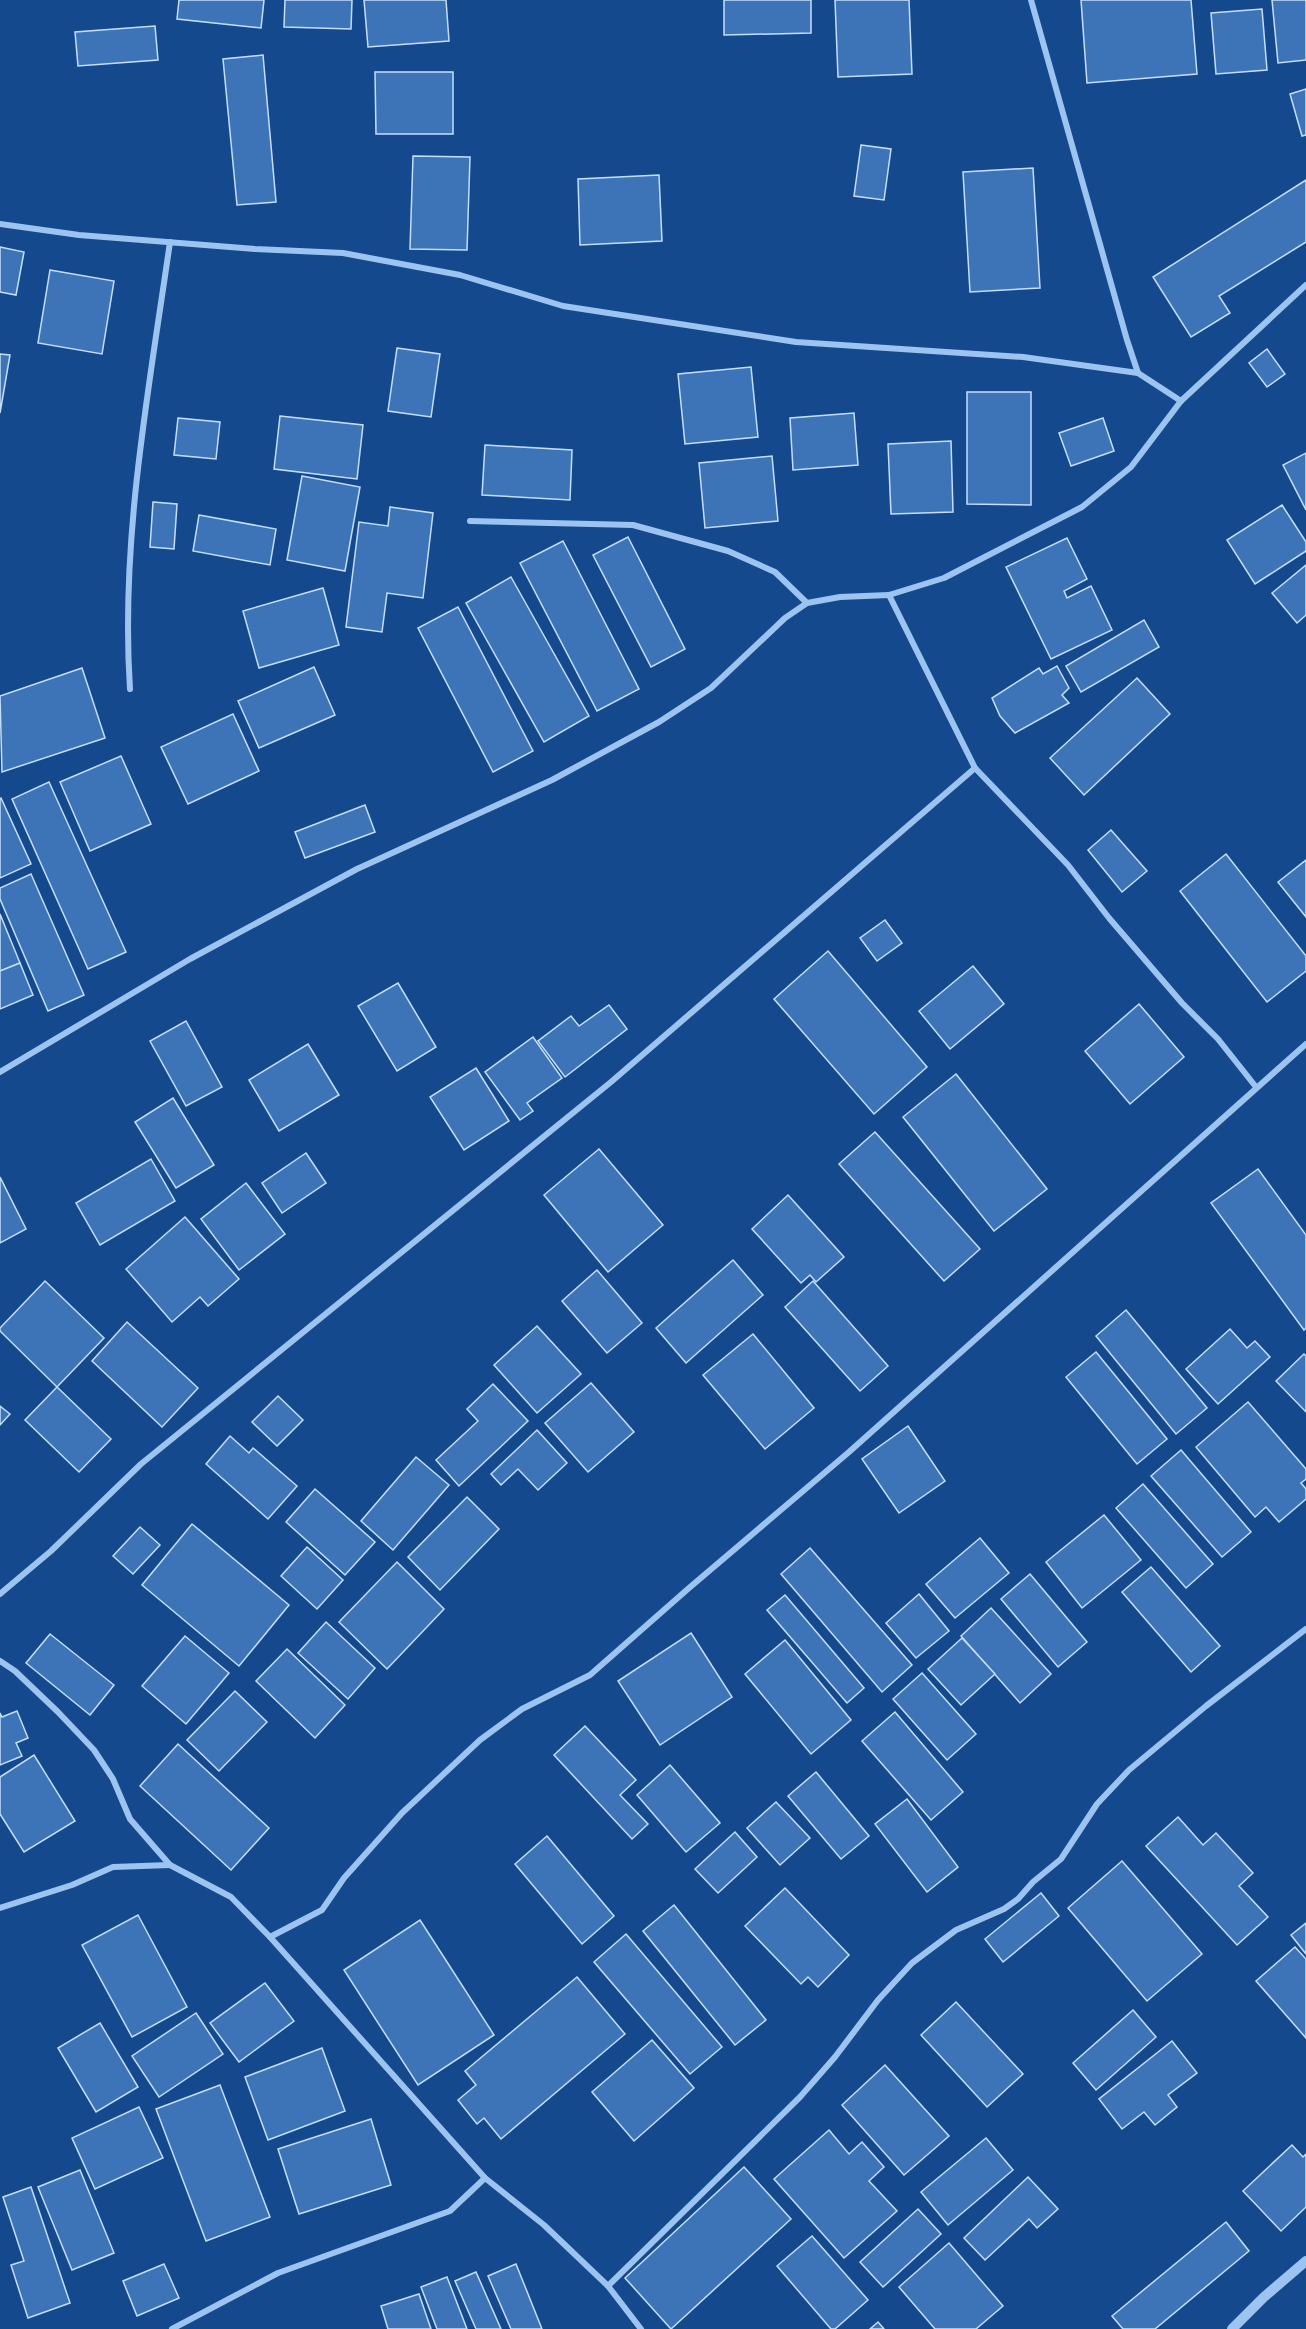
<svg xmlns="http://www.w3.org/2000/svg" width="1306" height="2329" viewBox="0 0 1306 2329" font-family="Karla,sans-serif">
	<style>
		.building { fill: #3c74b7; stroke: #c4defc; stroke-width: 1.5 }
		.lines { fill: none; stroke-linecap: round; stroke-linejoin: round }
		.minor { stroke: #9dc4f1; stroke-width: 6 }
		.tertiary { stroke: #9dc4f1; stroke-width: 10 }
	</style>
	<rect width="100%" height="100%" fill="#144a8d"/>
	<g class="building">
		<polygon points="179,0 264,0 261,28 177,19"/>
		<polygon points="285,0 352,0 351,29 284,27"/>
		<polygon points="364,0 446,0 449,41 368,47"/>
		<polygon points="724,0 811,0 811,33 724,35"/>
		<polygon points="835,0 909,0 912,74 838,77"/>
		<polygon points="1081,0 1191,0 1197,74 1087,83"/>
		<polygon points="1272,0 1306,0 1306,60 1278,63"/>
		<polygon points="1262,9 1267,70 1216,74 1211,13"/>
		<polygon points="155,26 158,60 78,66 75,32"/>
		<polygon points="263,55 276,202 237,205 223,59"/>
		<polygon points="375,72 453,72 453,134 376,134"/>
		<polygon points="1306,89 1306,135 1302,136 1290,94"/>
		<polygon points="861,145 891,149 884,200 854,196"/>
		<polygon points="413,156 470,157 467,250 410,249"/>
		<polygon points="1033,168 1040,288 970,292 963,172"/>
		<polygon points="659,175 662,241 580,245 578,179"/>
		<polygon points="1306,180 1306,242 1219,296 1230,313 1191,337 1153,277"/>
		<polygon points="0,247 24,252 16,295 0,292"/>
		<polygon points="50,270 114,281 102,354 38,343"/>
		<polygon points="397,348 440,354 431,417 388,411"/>
		<polygon points="1267,349 1285,374 1267,387 1249,363"/>
		<polygon points="0,354 10,355 0,413"/>
		<polygon points="751,367 758,437 685,444 678,374"/>
		<polygon points="967,392 1031,392 1031,505 967,504"/>
		<polygon points="854,413 858,465 793,470 790,418"/>
		<polygon points="280,416 363,425 357,479 274,469"/>
		<polygon points="178,418 220,422 216,459 174,455"/>
		<polygon points="1103,418 1114,451 1071,466 1059,433"/>
		<polygon points="951,441 953,512 891,514 888,444"/>
		<polygon points="485,445 572,450 570,500 482,495"/>
		<polygon points="1306,453 1306,510 1283,465"/>
		<polygon points="772,456 778,521 705,528 699,463"/>
		<polygon points="302,476 360,487 345,571 287,560"/>
		<polygon points="153,502 177,504 174,549 150,547"/>
		<polygon points="1282,505 1306,542 1306,551 1255,584 1227,540"/>
		<polygon points="390,507 433,513 423,598 387,593 382,632 346,627 359,522 388,526"/>
		<polygon points="199,515 276,529 270,565 193,551"/>
		<polygon points="628,537 685,649 651,667 593,555"/>
		<polygon points="1067,538 1087,579 1064,591 1067,598 1091,586 1112,630 1051,659 1006,567"/>
		<polygon points="563,541 639,689 597,711 520,563"/>
		<polygon points="1306,565 1306,615 1297,623 1272,593"/>
		<polygon points="511,577 589,716 544,742 466,603"/>
		<polygon points="323,588 339,645 259,668 243,611"/>
		<polygon points="458,607 533,751 493,772 418,628"/>
		<polygon points="1144,620 1159,647 1081,692 1066,666"/>
		<polygon points="1057,666 1069,688 1062,695 1069,703 1015,733 1000,716 992,698 1039,668 1043,674"/>
		<polygon points="314,667 335,715 259,748 238,701"/>
		<polygon points="82,668 105,738 2,772 0,696"/>
		<polygon points="1137,678 1170,714 1084,795 1050,758"/>
		<polygon points="233,714 259,771 188,804 161,747"/>
		<polygon points="121,756 151,824 90,851 60,782"/>
		<polygon points="49,782 126,952 88,969 12,799"/>
		<polygon points="1,798 31,864 0,878 0,799"/>
		<polygon points="365,805 375,832 305,858 295,832"/>
		<polygon points="1111,830 1147,871 1122,892 1088,850"/>
		<polygon points="1226,854 1306,956 1306,971 1267,1002 1180,891"/>
		<polygon points="1306,860 1306,917 1278,882"/>
		<polygon points="31,874 84,995 48,1011 0,899 0,888"/>
		<polygon points="0,914 20,963 0,971"/>
		<polygon points="885,920 902,943 877,961 860,938"/>
		<polygon points="828,951 927,1067 874,1114 774,999"/>
		<polygon points="20,963 33,995 0,1009 0,971"/>
		<polygon points="973,966 1004,1004 950,1049 919,1011"/>
		<polygon points="398,983 436,1047 397,1071 358,1006"/>
		<polygon points="1139,1004 1184,1057 1130,1104 1085,1051"/>
		<polygon points="609,1005 627,1029 565,1077 538,1041 571,1016 579,1026"/>
		<polygon points="186,1021 222,1087 186,1106 150,1041"/>
		<polygon points="533,1037 562,1078 527,1103 533,1111 520,1120 485,1072"/>
		<polygon points="308,1044 339,1095 279,1131 249,1080"/>
		<polygon points="476,1068 509,1121 464,1150 430,1097"/>
		<polygon points="956,1074 1047,1189 994,1231 903,1117"/>
		<polygon points="173,1098 214,1165 176,1188 135,1122"/>
		<polygon points="875,1132 980,1249 944,1281 839,1164"/>
		<polygon points="599,1149 663,1225 608,1272 544,1195"/>
		<polygon points="306,1153 326,1183 282,1213 262,1183"/>
		<polygon points="151,1159 175,1201 100,1245 76,1203"/>
		<polygon points="1258,1169 1306,1235 1306,1328 1304,1330 1211,1203"/>
		<polygon points="0,1177 26,1229 0,1243"/>
		<polygon points="246,1183 285,1234 239,1270 201,1219"/>
		<polygon points="788,1195 844,1257 816,1282 810,1275 801,1283 752,1229"/>
		<polygon points="185,1217 239,1279 208,1306 200,1297 172,1322 126,1269"/>
		<polygon points="733,1260 763,1295 686,1363 656,1328"/>
		<polygon points="597,1270 642,1323 607,1353 562,1301"/>
		<polygon points="45,1281 104,1338 57,1387 0,1331 0,1328"/>
		<polygon points="813,1281 888,1366 860,1391 785,1307"/>
		<polygon points="1126,1310 1207,1408 1176,1434 1096,1336"/>
		<polygon points="127,1322 198,1388 162,1427 92,1361"/>
		<polygon points="537,1326 581,1374 537,1413 494,1365"/>
		<polygon points="1230,1329 1247,1348 1255,1341 1270,1357 1218,1404 1186,1369"/>
		<polygon points="753,1334 814,1408 765,1449 703,1375"/>
		<polygon points="1096,1352 1167,1439 1137,1464 1066,1377"/>
		<polygon points="1304,1354 1306,1356 1306,1412 1276,1381"/>
		<polygon points="591,1383 634,1432 588,1472 545,1423"/>
		<polygon points="493,1384 528,1421 459,1486 436,1460 478,1421 467,1409"/>
		<polygon points="57,1387 111,1439 79,1472 25,1420"/>
		<polygon points="278,1396 303,1420 277,1446 252,1422"/>
		<polygon points="1248,1402 1306,1469 1306,1479 1301,1483 1306,1489 1306,1499 1279,1522 1266,1507 1255,1517 1196,1447"/>
		<polygon points="0,1406 10,1414 0,1425"/>
		<polygon points="908,1426 945,1481 899,1513 862,1459"/>
		<polygon points="537,1430 567,1463 538,1490 518,1469 501,1485 491,1474"/>
		<polygon points="230,1436 249,1453 253,1448 297,1486 268,1519 206,1464"/>
		<polygon points="1181,1450 1251,1532 1222,1557 1151,1476"/>
		<polygon points="416,1457 449,1485 393,1550 361,1521"/>
		<polygon points="1143,1484 1213,1564 1186,1588 1116,1508"/>
		<polygon points="315,1489 375,1542 345,1575 286,1522"/>
		<polygon points="467,1497 499,1529 440,1590 408,1557"/>
		<polygon points="1104,1515 1141,1560 1082,1608 1046,1562"/>
		<polygon points="192,1524 289,1605 239,1666 142,1585"/>
		<polygon points="140,1527 160,1545 133,1574 113,1556"/>
		<polygon points="980,1538 1009,1573 955,1618 926,1584"/>
		<polygon points="307,1547 343,1580 317,1609 281,1576"/>
		<polygon points="810,1548 912,1665 882,1692 781,1574"/>
		<polygon points="397,1562 444,1609 387,1669 339,1622"/>
		<polygon points="1151,1567 1220,1646 1191,1672 1122,1592"/>
		<polygon points="1030,1574 1087,1642 1058,1667 1001,1599"/>
		<polygon points="919,1594 949,1631 916,1658 886,1623"/>
		<polygon points="785,1595 864,1688 847,1703 767,1610"/>
		<polygon points="991,1608 1051,1674 1020,1703 961,1636"/>
		<polygon points="326,1622 375,1668 348,1699 298,1653"/>
		<polygon points="691,1633 732,1697 660,1745 618,1681"/>
		<polygon points="50,1634 114,1685 90,1715 26,1663"/>
		<polygon points="185,1636 229,1673 186,1724 142,1686"/>
		<polygon points="962,1638 995,1674 961,1705 928,1669"/>
		<polygon points="785,1640 851,1720 811,1754 745,1674"/>
		<polygon points="287,1649 345,1705 315,1738 256,1681"/>
		<polygon points="922,1673 976,1734 947,1760 893,1699"/>
		<polygon points="235,1691 267,1722 219,1771 187,1740"/>
		<polygon points="17,1711 28,1738 16,1743 22,1756 0,1765 0,1713 2,1717"/>
		<polygon points="895,1712 963,1792 931,1820 862,1741"/>
		<polygon points="585,1726 636,1780 620,1795 648,1824 632,1839 554,1755"/>
		<polygon points="178,1744 269,1828 231,1870 140,1786"/>
		<polygon points="34,1755 75,1821 24,1852 0,1814 0,1777"/>
		<polygon points="670,1765 720,1823 686,1852 637,1795"/>
		<polygon points="816,1772 869,1836 841,1859 788,1796"/>
		<polygon points="907,1799 958,1867 927,1892 875,1824"/>
		<polygon points="776,1802 810,1838 780,1865 747,1828"/>
		<polygon points="1178,1817 1203,1845 1216,1833 1253,1873 1239,1886 1268,1917 1237,1945 1146,1846"/>
		<polygon points="735,1832 757,1857 718,1893 695,1869"/>
		<polygon points="547,1836 614,1916 582,1944 515,1864"/>
		<polygon points="1122,1861 1202,1954 1147,2001 1068,1908"/>
		<polygon points="785,1888 849,1955 818,1987 808,1977 801,1984 745,1926"/>
		<polygon points="1041,1893 1059,1916 1003,1962 985,1939"/>
		<polygon points="674,1905 766,2020 735,2045 643,1931"/>
		<polygon points="138,1915 187,2007 132,2037 82,1945"/>
		<polygon points="420,1920 494,2035 418,2085 344,1970"/>
		<polygon points="1306,1923 1306,1954 1291,1935"/>
		<polygon points="626,1934 722,2047 690,2074 594,1962"/>
		<polygon points="1295,1947 1306,1959 1306,2038 1256,1981"/>
		<polygon points="577,1977 625,2034 501,2139 484,2118 477,2124 458,2100 476,2085 465,2071"/>
		<polygon points="265,1983 294,2021 239,2062 210,2023"/>
		<polygon points="956,2002 1023,2074 987,2107 921,2035"/>
		<polygon points="1133,2010 1156,2037 1096,2090 1073,2063"/>
		<polygon points="196,2013 223,2054 159,2097 132,2056"/>
		<polygon points="100,2023 138,2087 96,2112 58,2048"/>
		<polygon points="652,2040 694,2088 634,2141 592,2092"/>
		<polygon points="1172,2041 1197,2073 1168,2095 1177,2107 1155,2125 1144,2112 1122,2129 1099,2099"/>
		<polygon points="322,2048 345,2111 268,2140 245,2077"/>
		<polygon points="885,2065 949,2136 904,2175 842,2105"/>
		<polygon points="220,2085 270,2217 206,2241 156,2109"/>
		<polygon points="139,2107 163,2158 95,2189 72,2138"/>
		<polygon points="371,2119 391,2185 299,2214 278,2149"/>
		<polygon points="829,2130 849,2154 862,2142 884,2167 869,2181 897,2211 844,2258 774,2179"/>
		<polygon points="986,2138 1013,2170 948,2225 921,2192"/>
		<polygon points="1292,2145 1303,2157 1306,2154 1306,2207 1281,2231 1243,2191"/>
		<polygon points="744,2167 791,2219 671,2329 625,2278"/>
		<polygon points="80,2170 114,2253 72,2270 38,2187"/>
		<polygon points="1028,2177 1058,2209 1037,2228 1029,2219 985,2260 964,2238"/>
		<polygon points="31,2187 70,2303 28,2318 11,2265 24,2261 3,2197"/>
		<polygon points="918,2209 941,2234 883,2287 860,2262"/>
		<polygon points="1226,2222 1249,2251 1155,2329 1123,2329 1112,2316"/>
		<polygon points="812,2236 868,2300 835,2329 831,2329 777,2266"/>
		<polygon points="949,2243 1003,2306 976,2329 935,2329 899,2287"/>
		<polygon points="164,2264 179,2298 137,2316 123,2281"/>
		<polygon points="516,2264 542,2329 511,2329 488,2276"/>
		<polygon points="476,2272 501,2329 476,2329 455,2281"/>
		<polygon points="447,2277 467,2329 437,2329 421,2287"/>
		<polygon points="419,2294 431,2329 388,2329 381,2306"/>
		<polygon points="878,2322 884,2329 870,2329"/>
	</g>
	<g class="lines">
		<g class="minor">
			<polyline points="1031,0 1127,340 1138,373 1181,401"/>
			<polyline points="0,224 79,235 255,249 343,253 460,275 563,306 796,342 1023,357 1138,373"/>
			<polyline points="470,521 633,525 728,551 775,572 807,603"/>
			<polyline points="889,595 975,768 1068,865 1109,918 1182,1003 1218,1039 1256,1087"/>
			<path d="M130,689C120,540 149,389 170,242"/>
			<polyline points="0,1072 190,959 357,869 552,780 659,722 711,688 785,618 807,603 840,597 889,595 944,578 1082,507 1131,467 1181,401 1306,285"/>
			<polyline points="0,1594 51,1551 141,1464 611,1082 975,768"/>
			<polyline points="0,1661 15,1671 58,1712 94,1750 113,1779 130,1819 170,1865 231,1897 270,1937 322,1910 344,1878 402,1813 480,1740 522,1709 590,1675 689,1588 849,1452 1306,1044"/>
			<polyline points="0,1908 72,1885 113,1867 170,1865"/>
			<polyline points="270,1937 485,2178"/>
			<polyline points="608,2286 800,2097 835,2057 878,2000 912,1963 956,1930 1004,1909 1018,1899 1033,1882 1061,1859 1097,1804 1129,1770 1206,1706 1306,1629"/>
			<polyline points="172,2329 278,2273 450,2211 485,2178 544,2225 608,2286 641,2329"/>
		</g>
		<polyline class="tertiary" points="1232,2329 1264,2297 1306,2261"/>
	</g>
</svg>
